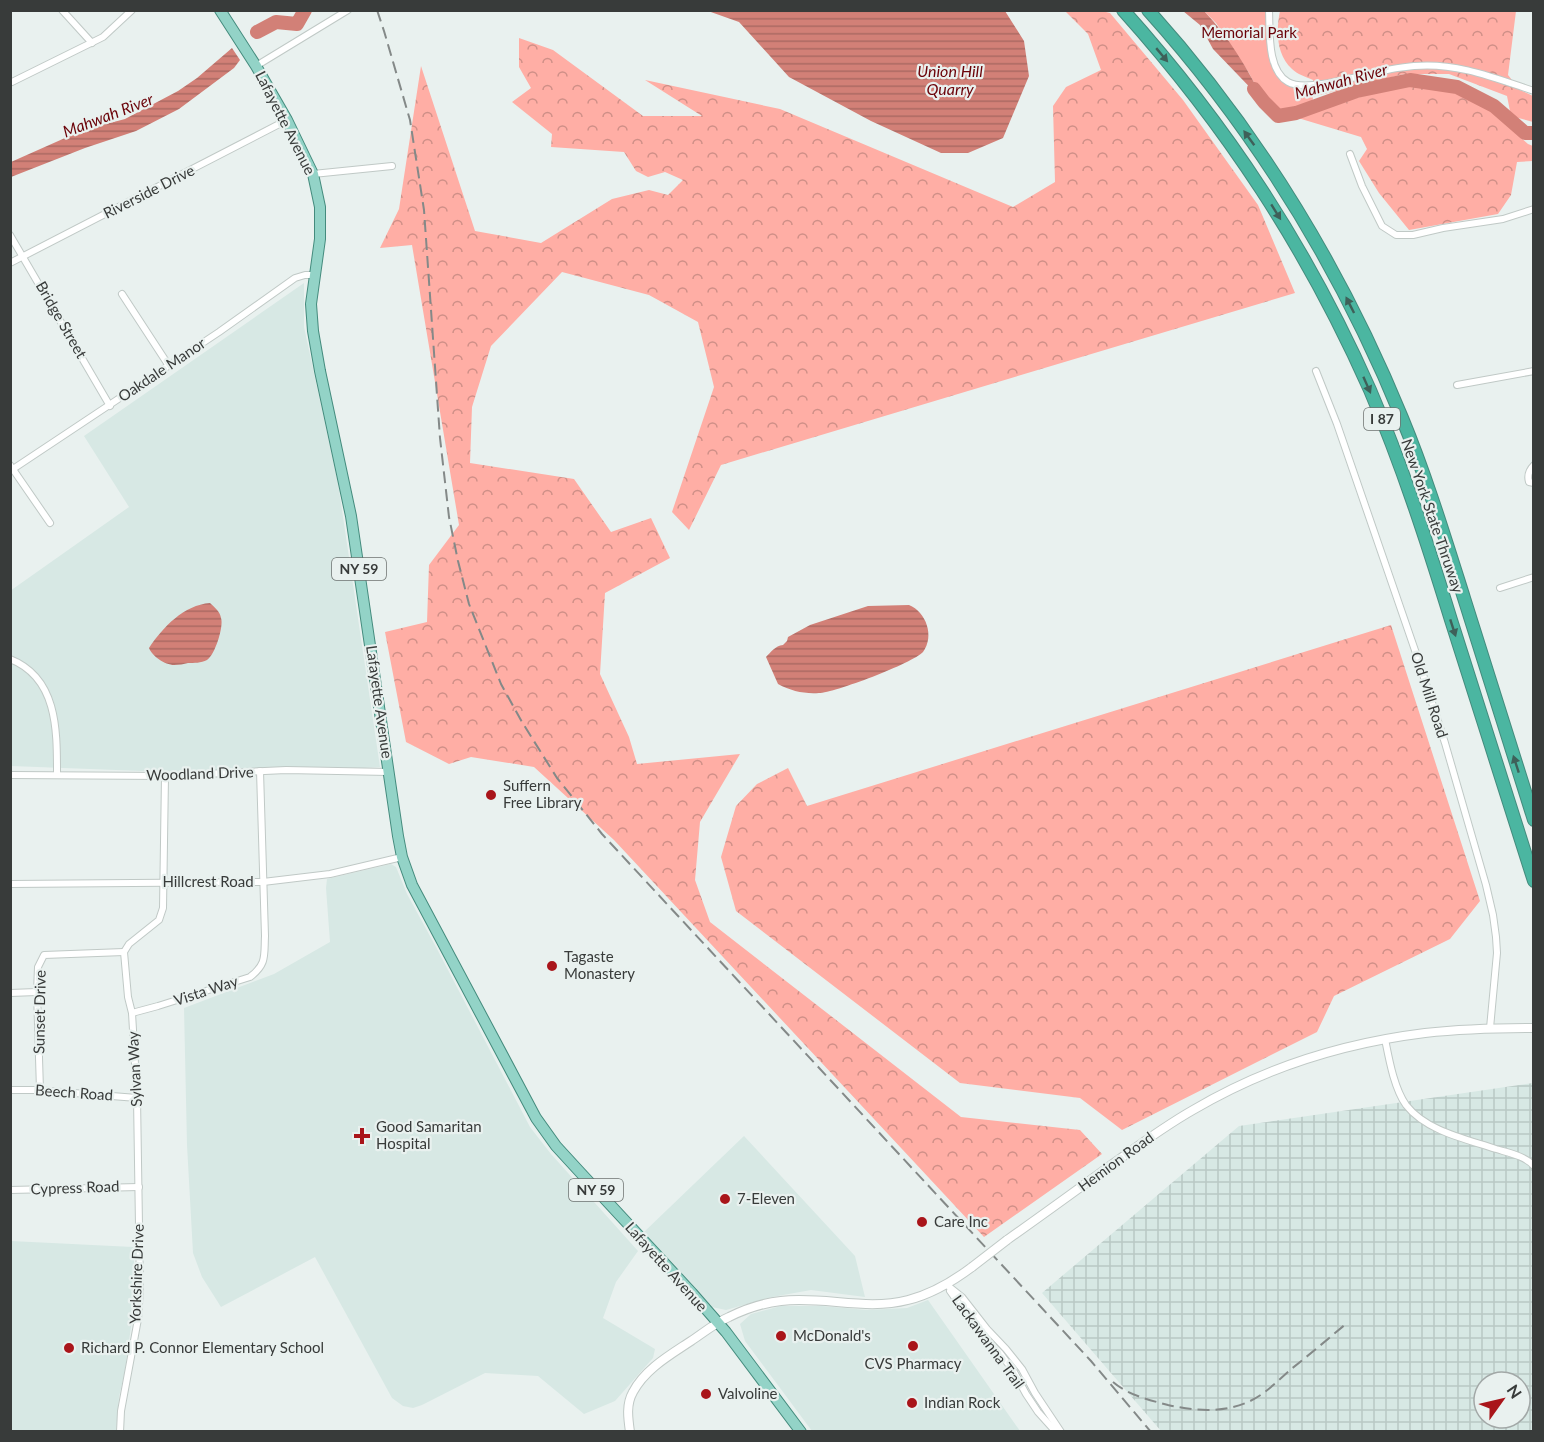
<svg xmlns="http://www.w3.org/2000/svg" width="1544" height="1442" viewBox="0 0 1544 1442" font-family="Lato,sans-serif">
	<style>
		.built { fill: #d7e8e4 }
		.industrial { fill: url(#industrial-grid); fill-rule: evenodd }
		.forest { fill: url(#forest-crowns) }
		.park { fill: #ffaea5 }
		.water { fill: url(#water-rules) }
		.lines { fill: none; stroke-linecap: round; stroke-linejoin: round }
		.river { stroke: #d28077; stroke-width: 14 }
		.minor-casing { stroke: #c0c9c6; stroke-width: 8 }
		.tertiary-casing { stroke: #c0c9c6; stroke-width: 10 }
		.primary-casing { stroke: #448b7d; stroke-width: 12 }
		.motorway-casing { stroke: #448b7d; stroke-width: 14 }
		.minor { stroke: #fff; stroke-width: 6 }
		.tertiary { stroke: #fff; stroke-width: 8 }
		.primary { stroke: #93d3c7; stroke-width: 10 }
		.motorway { stroke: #4bb6a1; stroke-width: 12 }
		.rail { stroke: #848988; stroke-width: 2; stroke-dasharray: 12 6; stroke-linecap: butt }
		.tertiary-bridge-casing { stroke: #c0c9c6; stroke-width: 10; stroke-linecap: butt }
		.tertiary-bridge { stroke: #fff; stroke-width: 8 }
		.oneway { fill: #3e6059 }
		.poi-dot { fill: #a9151a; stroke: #e9f1ef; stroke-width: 2 }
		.labels { text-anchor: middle; stroke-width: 4.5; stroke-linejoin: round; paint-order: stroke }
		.shield { fill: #e9f1ef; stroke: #6d7270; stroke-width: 1.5 }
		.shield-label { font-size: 14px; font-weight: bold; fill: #383b3a }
		.park-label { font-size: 15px; fill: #6b0309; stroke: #e9f1ef }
		.street-label { font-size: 15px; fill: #383b3a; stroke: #e9f1ef }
		.poi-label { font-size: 15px; fill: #383b3a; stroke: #e9f1ef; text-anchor: start }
		.water-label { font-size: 16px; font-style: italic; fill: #6b0309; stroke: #e9f1ef }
	</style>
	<defs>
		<pattern id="industrial-grid" width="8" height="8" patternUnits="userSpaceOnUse" patternTransform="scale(1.5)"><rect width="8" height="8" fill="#d7e8e4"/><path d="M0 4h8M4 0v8" fill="none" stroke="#b9c8c4"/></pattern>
		<pattern id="forest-crowns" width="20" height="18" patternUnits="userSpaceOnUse" patternTransform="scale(1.5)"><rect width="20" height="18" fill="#ffaea5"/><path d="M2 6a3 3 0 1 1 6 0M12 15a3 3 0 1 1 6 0" fill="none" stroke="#cf8f87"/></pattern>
		<pattern id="water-rules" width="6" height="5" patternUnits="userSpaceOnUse" patternTransform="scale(1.5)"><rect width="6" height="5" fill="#d28077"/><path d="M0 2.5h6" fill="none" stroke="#ab6a63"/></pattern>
	</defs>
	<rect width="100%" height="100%" fill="#e9f1ef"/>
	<g class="built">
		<polygon points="304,283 304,327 338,483 380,767 247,775 11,766 10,591 129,507 84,436"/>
		<polygon points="391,864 396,867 407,894 436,947 530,1127 551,1154 638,1251 616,1282 603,1318 655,1349 653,1358 615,1401 584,1414 538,1376 485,1373 422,1405 413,1408 403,1406 392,1398 315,1257 221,1307 202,1277 193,1253 187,1145 184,1008 274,974 330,942 326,888 327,879"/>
		<polygon points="744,1136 855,1256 865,1297 811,1290 772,1297 726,1310 707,1306 644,1232"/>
		<polygon points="11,1241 133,1247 136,1291 125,1370 119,1397 116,1431 11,1431"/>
		<polygon points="928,1300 1020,1431 812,1431 745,1341 740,1324 751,1314 781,1306 822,1306 867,1310 907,1308"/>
	</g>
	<path class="industrial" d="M1533,1083V1431H1161L1042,1293L1239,1126ZM1484,1382H1520V1418H1484Z"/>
	<g class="forest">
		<polygon points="1064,10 1102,11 1110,13 1183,100 1258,205 1295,293 721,465 689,530 672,512 714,387 698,322 649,295 562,272 491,346 472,407 470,463 574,479 611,532 651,518 670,558 605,593 600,674 629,737 637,764 740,754 700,822 695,880 710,922 961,1117 1080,1130 1102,1154 984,1237 614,840 534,767 471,757 449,764 406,742 385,632 427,622 429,565 459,525 412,245 380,248 399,209 421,66 475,231 541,243 612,199 649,190 668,195 683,180 665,172 648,177 636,171 624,152 551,147 552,134 512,102 531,88 519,67 519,38 553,50 643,116 702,116 645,80 780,109 1013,207 1055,182 1053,106 1066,87 1101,70 1088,34"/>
		<path d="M1280,11H1516L1508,75L1520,90L1533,96V122L1511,116L1507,96L1449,74H1404L1312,97L1313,80C1306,77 1297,74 1292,69C1276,55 1276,30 1280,11Z"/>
		<polygon points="1397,87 1418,87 1453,91 1490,110 1528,144 1533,146 1533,161 1517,162 1511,195 1498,214 1409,230 1379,193 1359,161 1367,149 1361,137 1298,118 1323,107"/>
		<polygon points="1391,625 1480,901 1450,939 1334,996 1317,1032 1122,1130 1080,1098 960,1083 736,911 721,857 736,806 757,784 788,768 807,806"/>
	</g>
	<polygon class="park" points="1204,11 1269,11 1273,61 1288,82 1314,86 1312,108 1296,113 1278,116 1264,102 1249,73 1216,23"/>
	<g class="water">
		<polygon points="708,11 1005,11 1024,41 1029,76 1003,138 968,153 941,153 871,121 789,77 739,22"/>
		<path d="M1183,11H1204C1229,37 1248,69 1264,102L1213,49L1200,25Z"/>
		<polygon points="232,48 240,60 234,68 179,109 136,131 85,148 11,177 11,162 83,130 125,119 178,91 197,78"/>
		<path d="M210,603C214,607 220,611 221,618C224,626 215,655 207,660C201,663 194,663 188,663C184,664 179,665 174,665C165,665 152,656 149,648C163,627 184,605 210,603Z"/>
		<path d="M909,605C926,612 935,636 923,652C913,663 834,693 819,693C804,694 791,691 778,684L766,657C771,652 775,646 783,645L787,641L788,637L810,625L868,606Z"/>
	</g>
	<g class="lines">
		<g class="river">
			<polyline points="257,32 276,22 297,24 305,10"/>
			<polyline points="1254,89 1264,102 1278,116 1296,113 1357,91 1410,80 1457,87 1494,106 1525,133 1534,133"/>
		</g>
		<defs>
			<g id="minor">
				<polyline points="62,10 92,43"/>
				<path d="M1269,10C1270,32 1267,70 1288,82C1307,93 1364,74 1387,70C1395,68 1405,67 1414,66C1456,62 1495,78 1534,91"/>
				<polyline points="256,66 348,10"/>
				<polyline points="12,82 103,37 132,10"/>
				<polyline points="1350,154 1362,186 1382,226 1396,235 1413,235 1443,228 1503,219 1534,209"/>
				<polyline points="313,174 392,166"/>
				<polyline points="10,235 110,406"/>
				<polyline points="10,263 287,120"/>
				<polyline points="122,294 169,366"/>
				<polyline points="1316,371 1337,424 1418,659 1445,743 1486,885 1493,915 1496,937 1497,953 1490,1028"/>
				<polyline points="1457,385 1534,371"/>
				<polyline points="10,465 50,523"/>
				<path d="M1534,465C1529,470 1527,475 1529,482L1534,483"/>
				<polyline points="10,471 219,332 295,278 305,275 315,275"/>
				<polyline points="1500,588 1534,577"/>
				<path d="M10,659C58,678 57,731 57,775"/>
				<polyline points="10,775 165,776 286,770 389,772"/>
				<polyline points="10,884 263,882 330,874 402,857"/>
				<polyline points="124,952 129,944 159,920 163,908 165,776"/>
				<polyline points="10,993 37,992"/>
				<path d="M132,1013L158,1006L250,977C267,964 264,956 265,936L260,771"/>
				<path d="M1385,1039C1389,1059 1394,1088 1406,1105C1426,1131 1466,1139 1496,1149C1509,1153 1525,1156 1534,1166"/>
				<polyline points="10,1090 36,1090 137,1098"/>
				<polyline points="40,1090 37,992 38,967 44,955 124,952"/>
				<polyline points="10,1190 139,1187"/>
				<polyline points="947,1285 962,1297 987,1329 1006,1349 1022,1369 1035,1393 1061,1432"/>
				<polyline points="950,1291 980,1333 1000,1353 1014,1372 1026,1394 1038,1412 1056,1432"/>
				<polyline points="120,1432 121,1411 138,1319 140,1289 137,1098 132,1013 128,997 124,952"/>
			</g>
			<g id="tertiary">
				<path d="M1007,1240C1041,1216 1074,1192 1107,1168C1135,1148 1163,1127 1193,1110C1264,1068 1344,1043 1425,1033C1461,1029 1497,1028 1534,1028"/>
				<path d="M630,1432C628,1418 626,1404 633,1392C645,1369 670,1355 691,1341C703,1333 715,1323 729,1317C745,1309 763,1303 781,1301C824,1296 866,1311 908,1300C932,1294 952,1282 972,1267"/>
			</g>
			<polyline id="primary" points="220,10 256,66 287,120 313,174 320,207 320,239 311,304 313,331 320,371 351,516 398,836 402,857 412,885 536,1118 556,1146 578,1170 692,1293 726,1332 801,1432"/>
			<g id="motorway">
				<path d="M1123,10C1227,126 1307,248 1370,390C1402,465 1427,542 1451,620C1479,707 1506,794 1534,881"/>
				<path d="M1148,10C1256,130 1341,269 1402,418C1426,476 1445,538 1464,598C1487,672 1510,746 1534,820"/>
			</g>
		</defs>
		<use href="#minor" class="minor-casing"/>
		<use href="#tertiary" class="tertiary-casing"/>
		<use href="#primary" class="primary-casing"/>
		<use href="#motorway" class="motorway-casing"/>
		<use href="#minor" class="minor"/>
		<use href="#tertiary" class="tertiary"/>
		<use href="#primary" class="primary"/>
		<use href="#motorway" class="motorway"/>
		<g class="rail">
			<polyline points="377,10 384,31 410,120 424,210 440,438 449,517 458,561 469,604 501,684 522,722 557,778 602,834 1091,1361 1151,1432"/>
			<path d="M1113,1382C1128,1395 1149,1400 1168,1405C1199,1412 1234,1414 1262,1394C1272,1387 1281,1378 1290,1370C1309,1355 1328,1339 1347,1323"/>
		</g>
		<defs>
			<polyline id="tertiary-bridge" points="972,1267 1007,1240"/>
		</defs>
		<use href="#tertiary-bridge" class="tertiary-bridge-casing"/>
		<use href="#tertiary-bridge" class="tertiary-bridge"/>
	</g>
	<defs><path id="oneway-solid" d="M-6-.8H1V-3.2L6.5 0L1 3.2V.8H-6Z" transform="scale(1.5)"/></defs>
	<g class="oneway">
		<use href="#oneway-solid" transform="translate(1162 55) rotate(50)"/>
		<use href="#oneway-solid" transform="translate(1249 138) rotate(-126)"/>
		<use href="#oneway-solid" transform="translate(1276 212) rotate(58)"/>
		<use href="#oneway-solid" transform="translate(1350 305) rotate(-117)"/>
		<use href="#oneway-solid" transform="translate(1367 385) rotate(66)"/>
		<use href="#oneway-solid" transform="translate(1453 628) rotate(72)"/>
		<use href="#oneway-solid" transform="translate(1516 764) rotate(-108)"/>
	</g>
	<g class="poi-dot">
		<circle cx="491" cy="795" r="6"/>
		<circle cx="552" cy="966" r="6"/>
		<path d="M359 1127h6v6h6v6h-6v6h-6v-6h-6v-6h6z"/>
		<circle cx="725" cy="1199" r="6"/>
		<circle cx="922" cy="1222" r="6"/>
		<circle cx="781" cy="1336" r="6"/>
		<circle cx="913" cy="1346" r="6"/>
		<circle cx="69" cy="1348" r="6"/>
		<circle cx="706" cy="1394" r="6"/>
		<circle cx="912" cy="1403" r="6"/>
	</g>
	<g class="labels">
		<g class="shield">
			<rect x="1364" y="408" width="36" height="22" rx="4.5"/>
			<rect x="332" y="558" width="54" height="22" rx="4.5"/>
			<rect x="569" y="1179" width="54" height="22" rx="4.5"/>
		</g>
		<g class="shield-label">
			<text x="1382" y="424">I 87</text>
			<text x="359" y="574">NY 59</text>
			<text x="596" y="1195">NY 59</text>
		</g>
		<g class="park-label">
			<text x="1249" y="38">Memorial Park</text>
		</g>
		<g class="street-label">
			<text transform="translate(285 123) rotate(63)" y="5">Lafayette Avenue</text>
			<text transform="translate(149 192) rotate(-27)" y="5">Riverside Drive</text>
			<text transform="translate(61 320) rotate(60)" y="5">Bridge Street</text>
			<text transform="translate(162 370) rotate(-34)" y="5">Oakdale Manor</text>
			<text transform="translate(1432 516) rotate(71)" y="5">New York State Thruway</text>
			<text transform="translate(1429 695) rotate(72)" y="5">Old Mill Road</text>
			<text transform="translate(379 702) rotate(82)" y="5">Lafayette Avenue</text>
			<text transform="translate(200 774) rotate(-2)" y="5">Woodland Drive</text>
			<text x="208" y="887">Hillcrest Road</text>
			<text transform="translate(206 991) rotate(-18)" y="5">Vista Way</text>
			<text transform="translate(40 1012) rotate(-89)" y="5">Sunset Drive</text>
			<text transform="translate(135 1069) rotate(-93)" y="5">Sylvan Way</text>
			<text transform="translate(74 1093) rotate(4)" y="5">Beech Road</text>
			<text transform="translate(1116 1162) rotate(-36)" y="5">Hemion Road</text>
			<text transform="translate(75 1188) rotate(-2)" y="5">Cypress Road</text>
			<text transform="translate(666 1267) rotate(48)" y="5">Lafayette Avenue</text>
			<text transform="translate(137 1274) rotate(-88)" y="5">Yorkshire Drive</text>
			<text transform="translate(988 1342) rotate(54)" y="5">Lackawanna Trail</text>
		</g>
		<g class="poi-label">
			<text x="503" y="791">Suffern<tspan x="503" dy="17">Free Library</tspan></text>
			<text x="564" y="962">Tagaste<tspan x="564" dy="17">Monastery</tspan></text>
			<text x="376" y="1132">Good Samaritan<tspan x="376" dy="17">Hospital</tspan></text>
			<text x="737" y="1204">7-Eleven</text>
			<text x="934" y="1227">Care Inc</text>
			<text x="793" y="1341">McDonald's</text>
			<text x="81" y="1353">Richard P. Connor Elementary School</text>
			<text x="913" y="1369" text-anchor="middle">CVS Pharmacy</text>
			<text x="718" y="1399">Valvoline</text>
			<text x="924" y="1408">Indian Rock</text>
		</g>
		<g class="water-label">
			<text x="950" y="77">Union Hill<tspan x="950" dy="18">Quarry</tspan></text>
			<text transform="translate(1341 81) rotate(-15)" y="6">Mahwah River</text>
			<text transform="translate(108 115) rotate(-21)" y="6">Mahwah River</text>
		</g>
	</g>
	<rect width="1544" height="1442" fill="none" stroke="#383b3a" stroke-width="24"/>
	<g transform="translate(1502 1400) rotate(56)"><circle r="28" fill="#e9f1ef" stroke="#a2a8a7" stroke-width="1.5"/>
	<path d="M0-4.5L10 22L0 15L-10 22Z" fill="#a9151a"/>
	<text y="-9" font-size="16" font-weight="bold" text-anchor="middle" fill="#383b3a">N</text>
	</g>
</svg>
